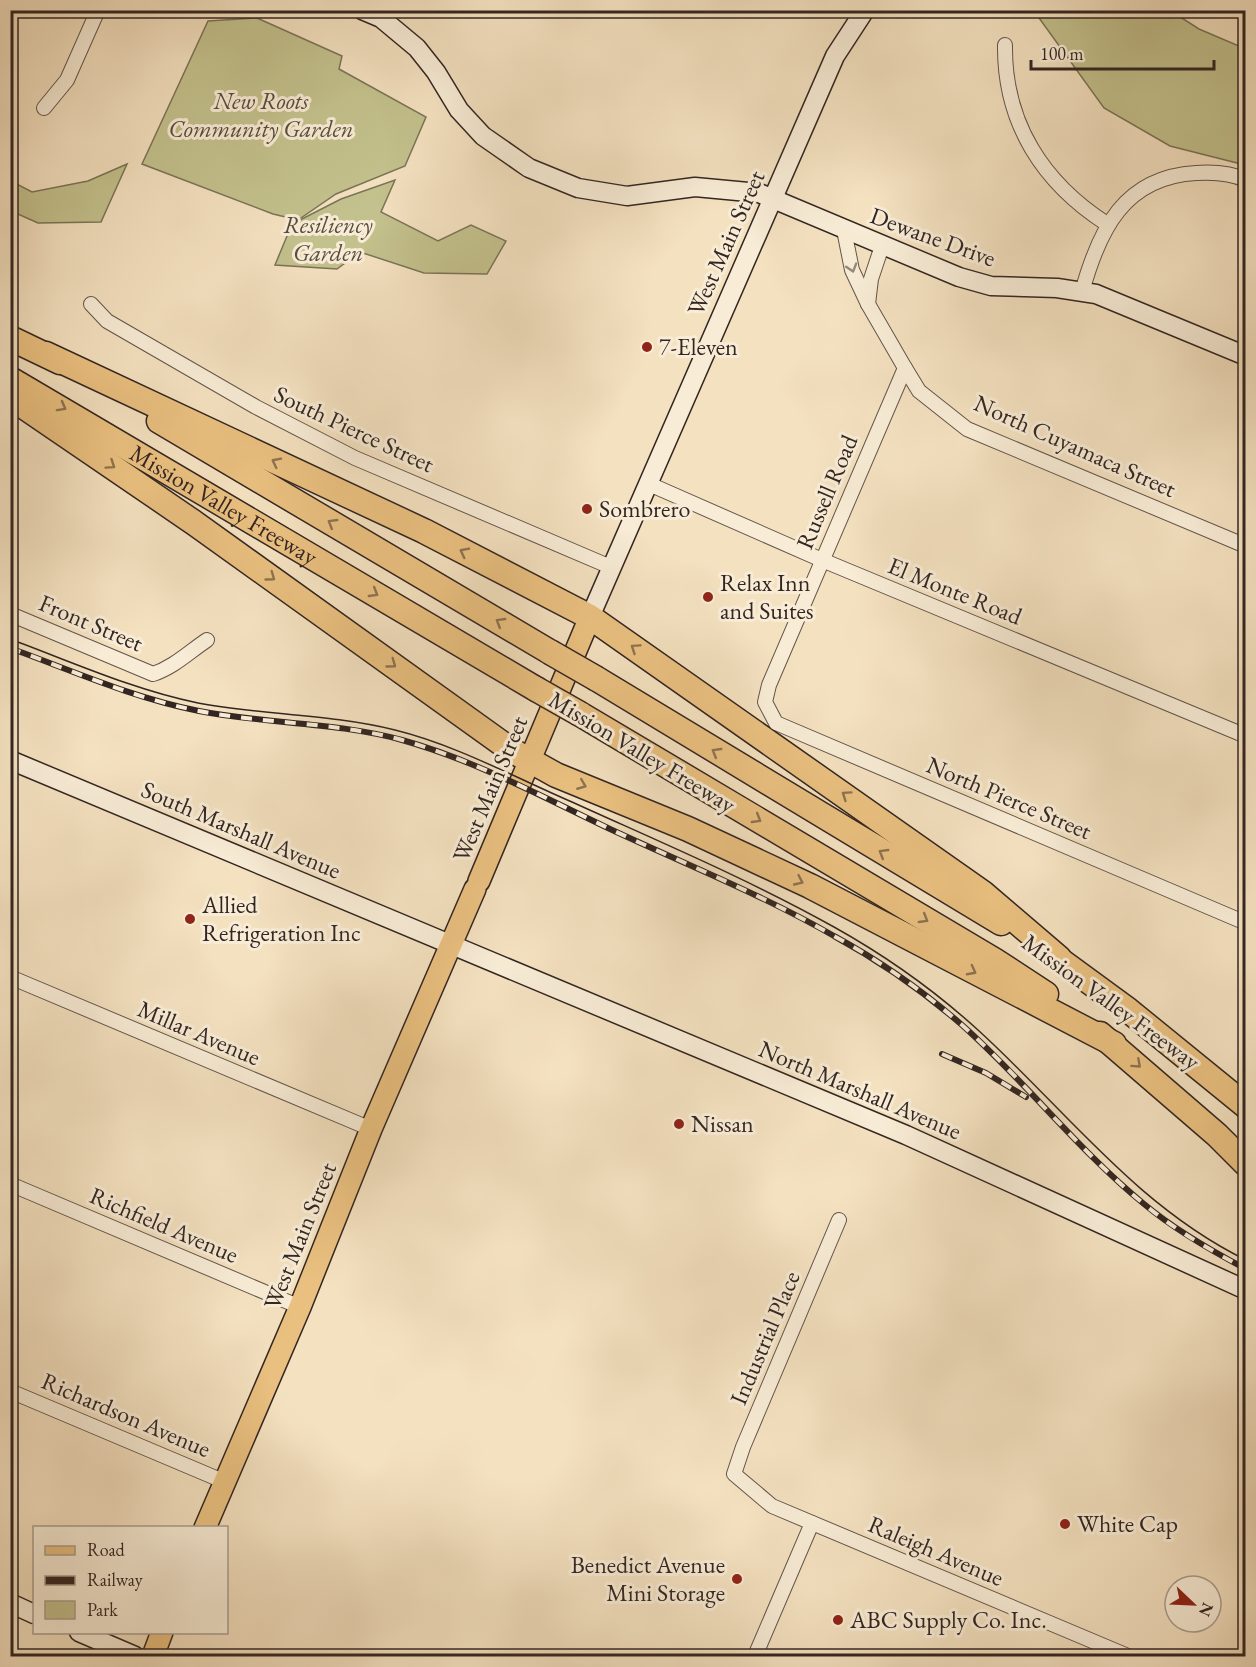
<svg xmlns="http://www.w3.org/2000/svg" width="1256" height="1667" viewBox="0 0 1256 1667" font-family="'EB Garamond',serif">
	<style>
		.green { fill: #c3c18d; stroke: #7b7458; stroke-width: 1.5 }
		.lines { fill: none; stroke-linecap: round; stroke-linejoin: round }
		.street-casing { stroke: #63554a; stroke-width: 16 }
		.secondary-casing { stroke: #332622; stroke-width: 21 }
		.primary-casing { stroke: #332622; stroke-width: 24 }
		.highway-casing { stroke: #332622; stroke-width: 27 }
		.street { stroke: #f8ecd6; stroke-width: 14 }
		.secondary { stroke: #f8ecd6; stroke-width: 18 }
		.primary { stroke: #eac080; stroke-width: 21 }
		.highway { stroke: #eac080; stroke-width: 24 }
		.tram { stroke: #332622; stroke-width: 1.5 }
		.rail-casing { stroke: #332622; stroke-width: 6 }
		.rail { stroke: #f8ecd6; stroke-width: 4; stroke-dasharray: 11; stroke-linecap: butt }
		.highway-bridge-casing { stroke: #332622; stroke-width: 27; stroke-linecap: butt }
		.highway-bridge { stroke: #eac080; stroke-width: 24 }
		.oneway { stroke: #96897c }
		.oneway2 { stroke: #8e7351 }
		.poi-dot { fill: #8f2418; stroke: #f8ecd6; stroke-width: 2 }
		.labels { text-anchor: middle; stroke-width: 6; stroke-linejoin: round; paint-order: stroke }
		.park-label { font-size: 24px; font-style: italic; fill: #574d3d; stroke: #f8ecd6 }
		.street-label { font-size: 24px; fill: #332622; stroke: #f8ecd6 }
		.poi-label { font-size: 24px; fill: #332622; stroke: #f8ecd6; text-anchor: start }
	</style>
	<rect width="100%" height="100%" fill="#f4e1c0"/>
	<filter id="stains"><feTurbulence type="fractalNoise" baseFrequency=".00333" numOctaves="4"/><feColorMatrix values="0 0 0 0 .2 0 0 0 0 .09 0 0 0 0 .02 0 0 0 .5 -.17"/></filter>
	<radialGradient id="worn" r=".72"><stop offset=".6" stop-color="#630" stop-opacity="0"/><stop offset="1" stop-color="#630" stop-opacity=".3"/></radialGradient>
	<g class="green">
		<polygon points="1034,11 1171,11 1199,29 1241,47 1245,45 1245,165 1170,146 1104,108"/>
		<polygon points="257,18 342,56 339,69 426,117 405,166 336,194 298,220 273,214 142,164 208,21"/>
		<polygon points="127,164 101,222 38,223 11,211 11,181 32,192 88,181"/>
		<polygon points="395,180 381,212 438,241 471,225 506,241 487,274 424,273 360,252 337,269 275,265 292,224 341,199"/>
	</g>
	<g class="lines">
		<defs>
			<g id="street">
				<path d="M1005,45C1004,123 1043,183 1107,224"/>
				<polyline points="44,108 67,80 98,10"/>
				<polyline points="844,230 852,270 868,304 905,368 919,391 967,429 1246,546"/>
				<path d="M1082,292C1099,230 1124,177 1196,173C1211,172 1231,173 1246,180"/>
				<polyline points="91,304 107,321 256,407 355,458 613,568"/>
				<polyline points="868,304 871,279 882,246"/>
				<polyline points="905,368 769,685 765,702 776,723 1246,923"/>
				<polyline points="649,484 822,560 1246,736"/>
				<path d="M10,614L153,674C174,667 189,652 207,640"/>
				<polyline points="10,977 371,1129"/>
				<polyline points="10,1184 300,1307"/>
				<polyline points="839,1220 743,1447 734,1474 772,1506 1128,1656"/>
				<polyline points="10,1391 223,1481"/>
				<polyline points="755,1656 812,1523"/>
			</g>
			<g id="secondary">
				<polyline points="362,10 381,18 417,48 436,72 459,110 483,136 529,168 578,188 627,196 695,187 759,193 959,277 991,286 1057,288 1096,294 1246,356"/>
				<polyline points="590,617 835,56 865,10"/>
				<polyline points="10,760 906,1135 1246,1290"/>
				<polyline points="10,1603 34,1614"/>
				<polyline points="79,1632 135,1656"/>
			</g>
			<g id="primary">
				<polyline points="479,881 590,617"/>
				<polyline points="205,1528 300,1307 371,1129 475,889"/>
				<polyline points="153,1656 162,1632"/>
			</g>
			<g id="highway">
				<polyline points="10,338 60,362"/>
				<polyline points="46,354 424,531 590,617 983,893 1059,958"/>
				<path id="s1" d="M10,379L536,689"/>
				<polyline points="10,397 193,522 511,750 556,775 688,829 810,886 1114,1044"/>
				<polyline points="159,421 550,652"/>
				<polyline points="597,679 1001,923"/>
				<polyline points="580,714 994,960 1046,994"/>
				<polyline points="1046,950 1128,1010 1246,1106"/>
				<polyline points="1100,1034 1217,1135 1246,1164"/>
			</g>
		</defs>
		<use href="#street" class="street-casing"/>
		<use href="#secondary" class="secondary-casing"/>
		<use href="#primary" class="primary-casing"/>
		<use href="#highway" class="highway-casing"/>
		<use href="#street" class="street"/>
		<use href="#secondary" class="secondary"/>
		<use href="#primary" class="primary"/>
		<use href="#highway" class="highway"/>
		<path class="tram" d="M10,639C72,662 134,690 198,703C263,715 330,714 395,730C456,745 514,777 572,802C660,842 750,880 834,927C886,956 934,990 978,1030C1066,1110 1136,1206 1246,1260"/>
		<defs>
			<g id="rail">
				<path d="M10,648C73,671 133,698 199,711C266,724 336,722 402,740C474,760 543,797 610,829C685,864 763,895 834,936C880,961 923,991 962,1025C1026,1082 1078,1150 1144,1204C1175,1230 1210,1250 1246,1269"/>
				<polyline points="942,1054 986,1073 1026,1097"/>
			</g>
		</defs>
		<use href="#rail" class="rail-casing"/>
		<use href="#rail" class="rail"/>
		<defs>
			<g id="highway-bridge">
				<polyline points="550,652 597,679"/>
				<polyline points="536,689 580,714"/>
			</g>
		</defs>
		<use href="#highway-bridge" class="highway-bridge-casing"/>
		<use href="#highway-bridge" class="highway-bridge"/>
	</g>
	<defs><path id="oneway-chevron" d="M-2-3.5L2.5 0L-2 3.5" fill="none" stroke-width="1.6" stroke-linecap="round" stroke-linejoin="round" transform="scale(1.5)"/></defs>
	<use class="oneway" href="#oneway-chevron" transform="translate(852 268) rotate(73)"/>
	<g class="oneway2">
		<use href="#oneway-chevron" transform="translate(62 407) rotate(29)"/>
		<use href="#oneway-chevron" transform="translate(276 462) rotate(-153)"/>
		<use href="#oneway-chevron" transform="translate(111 465) rotate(34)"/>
		<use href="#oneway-chevron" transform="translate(332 523) rotate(-149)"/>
		<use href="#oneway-chevron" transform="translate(464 552) rotate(-153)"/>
		<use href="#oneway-chevron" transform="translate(271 577) rotate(36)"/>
		<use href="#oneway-chevron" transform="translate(374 593) rotate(31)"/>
		<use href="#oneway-chevron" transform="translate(500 622) rotate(-149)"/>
		<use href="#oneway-chevron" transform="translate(635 648) rotate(-146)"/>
		<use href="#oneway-chevron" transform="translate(392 664) rotate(36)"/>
		<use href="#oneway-chevron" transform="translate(716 752) rotate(-149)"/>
		<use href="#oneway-chevron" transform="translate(582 785) rotate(22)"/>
		<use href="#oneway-chevron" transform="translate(846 795) rotate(-145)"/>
		<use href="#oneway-chevron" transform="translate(757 819) rotate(31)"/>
		<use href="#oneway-chevron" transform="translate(883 853) rotate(-149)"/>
		<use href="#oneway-chevron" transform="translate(799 881) rotate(25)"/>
		<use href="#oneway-chevron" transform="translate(924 919) rotate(31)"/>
		<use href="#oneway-chevron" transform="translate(972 971) rotate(28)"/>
		<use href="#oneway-chevron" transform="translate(1137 1064) rotate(42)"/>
	</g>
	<g class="poi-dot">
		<circle cx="647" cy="347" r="6"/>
		<circle cx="587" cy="509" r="6"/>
		<circle cx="708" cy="597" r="6"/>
		<circle cx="190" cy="919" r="6"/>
		<circle cx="679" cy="1124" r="6"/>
		<circle cx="1065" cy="1524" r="6"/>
		<circle cx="737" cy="1579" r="6"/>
		<circle cx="838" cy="1620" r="6"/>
	</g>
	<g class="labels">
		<g class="park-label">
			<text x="261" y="109">New Roots<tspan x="261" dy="28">Community Garden</tspan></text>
			<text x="328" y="233">Resiliency<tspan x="328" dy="28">Garden</tspan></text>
		</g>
		<g class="street-label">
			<text transform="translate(933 237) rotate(20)" y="8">Dewane Drive</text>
			<text transform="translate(726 243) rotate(-66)" y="8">West Main Street</text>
			<text transform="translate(354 429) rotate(25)" y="8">South Pierce Street</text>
			<text transform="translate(1075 446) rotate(24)" y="8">North Cuyamaca Street</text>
			<text transform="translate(827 492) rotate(-67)" y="8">Russell Road</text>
			<text dy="8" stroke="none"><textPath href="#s1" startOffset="248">Mission Valley Freeway</textPath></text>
			<text transform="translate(955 591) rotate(22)" y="8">El Monte Road</text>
			<text transform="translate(91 623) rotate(23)" y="8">Front Street</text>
			<text transform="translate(642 752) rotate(31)" y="8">Mission Valley Freeway</text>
			<text transform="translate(490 789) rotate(-67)" y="8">West Main Street</text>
			<text transform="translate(1009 798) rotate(23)" y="8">North Pierce Street</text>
			<text transform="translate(241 830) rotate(23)" y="8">South Marshall Avenue</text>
			<text transform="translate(1111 1002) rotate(36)" y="8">Mission Valley Freeway</text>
			<text transform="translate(199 1033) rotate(23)" y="8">Millar Avenue</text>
			<text transform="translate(860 1090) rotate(23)" y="8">North Marshall Avenue</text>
			<text transform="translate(164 1225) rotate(23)" y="8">Richfield Avenue</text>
			<text transform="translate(300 1236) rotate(-68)" y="8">West Main Street</text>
			<text transform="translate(765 1338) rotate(-67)" y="8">Industrial Place</text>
			<text transform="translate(126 1415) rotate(23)" y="8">Richardson Avenue</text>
			<text transform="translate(936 1551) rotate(23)" y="8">Raleigh Avenue</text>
		</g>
		<g class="poi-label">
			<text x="659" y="355">7-Eleven</text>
			<text x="599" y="517">Sombrero</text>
			<text x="720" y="591">Relax Inn<tspan x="720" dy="28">and Suites</tspan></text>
			<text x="202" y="913">Allied<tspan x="202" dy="28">Refrigeration Inc</tspan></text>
			<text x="691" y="1132">Nissan</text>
			<text x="1077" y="1532">White Cap</text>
			<text x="725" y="1573" text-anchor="end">Benedict Avenue<tspan x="725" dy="28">Mini Storage</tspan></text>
			<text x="850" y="1628">ABC Supply Co. Inc.</text>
		</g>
	</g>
	<rect width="1256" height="1667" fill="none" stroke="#f4e1c0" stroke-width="36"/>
	<rect x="12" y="12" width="1232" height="1643" fill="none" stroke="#332622" stroke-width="3"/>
	<rect x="18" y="18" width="1220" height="1631" fill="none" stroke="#332622" stroke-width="1.5"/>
	<rect x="33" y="1526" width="195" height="108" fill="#f8ecd6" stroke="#a99d8e" stroke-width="1.5"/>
	<rect x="45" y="1546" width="30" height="9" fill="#eac080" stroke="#a99d8e" stroke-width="1.5"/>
	<text x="87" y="1556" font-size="18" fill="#332622">Road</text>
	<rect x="45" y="1576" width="30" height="9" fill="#332622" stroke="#a99d8e" stroke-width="1.5"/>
	<text x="87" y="1586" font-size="18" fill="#332622">Railway</text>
	<rect x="45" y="1601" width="30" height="18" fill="#c3c18d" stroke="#a99d8e" stroke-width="1.5"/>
	<text x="87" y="1616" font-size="18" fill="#332622">Park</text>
	<g transform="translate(1193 1604) rotate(113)"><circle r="28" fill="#f8ecd6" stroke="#a99d8e" stroke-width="1.5"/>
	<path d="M0-4.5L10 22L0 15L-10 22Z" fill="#8f2418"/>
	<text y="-9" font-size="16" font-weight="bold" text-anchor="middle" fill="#332622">N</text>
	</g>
	<path d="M1031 60v9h183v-9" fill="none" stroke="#332622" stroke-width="3"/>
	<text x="1040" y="60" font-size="18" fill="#332622" stroke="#f8ecd6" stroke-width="4.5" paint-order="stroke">100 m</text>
	<rect width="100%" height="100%" filter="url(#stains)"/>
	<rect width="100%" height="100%" fill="url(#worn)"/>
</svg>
